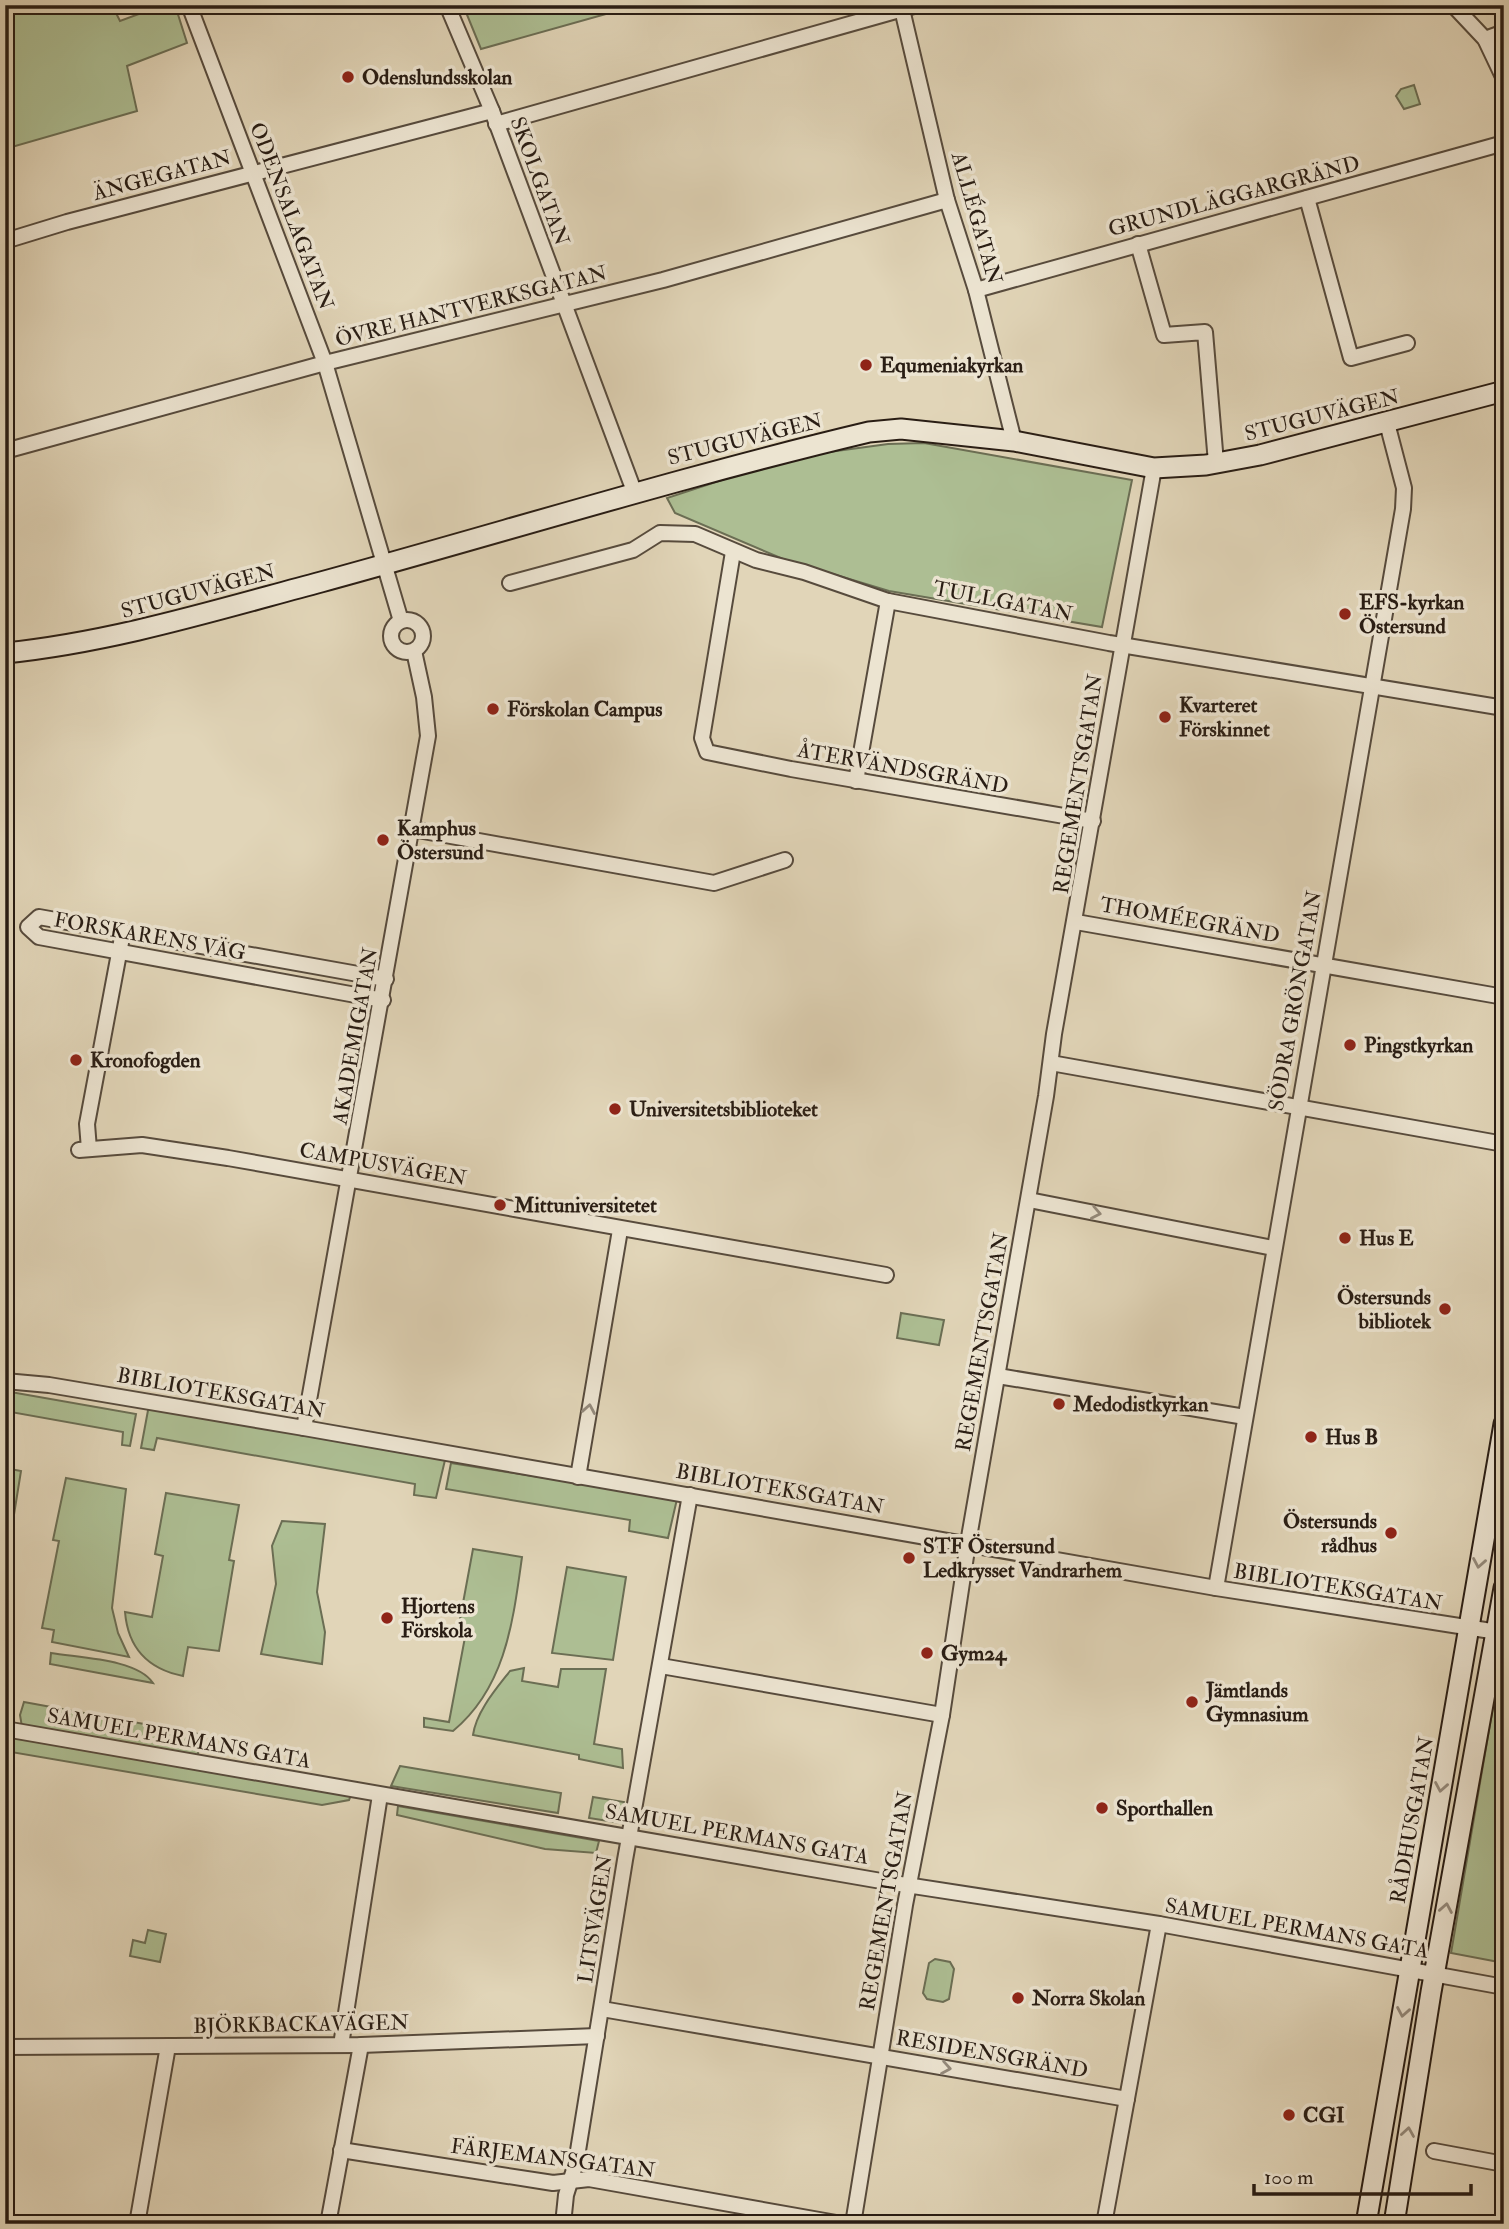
<svg xmlns="http://www.w3.org/2000/svg" width="1509" height="2229" viewBox="0 0 1509 2229" font-family="'IM FELL Double Pica',serif">
	<style>
		.green { fill: #adbe93; stroke: #6b6e54; stroke-width: 2 }
		.lines { fill: none; stroke-linecap: round; stroke-linejoin: round }
		.street-casing { stroke: #574b3d; stroke-width: 18 }
		.secondary-casing { stroke: #291d14; stroke-width: 23 }
		.street { stroke: #ece4d1; stroke-width: 14 }
		.secondary { stroke: #ece4d1; stroke-width: 19 }
		.oneway { stroke: #948a7c }
		.poi-dot { fill: #8f2418; stroke: #ece4d1; stroke-width: 2.5 }
		.labels { text-anchor: middle; stroke-width: 7; stroke-linejoin: round; paint-order: stroke }
		.poi-label { font-size: 21px; font-weight: bold; fill: #291d14; stroke: #ece4d1; text-anchor: start }
		.street-label { font-size: 21px; fill: #291d14; stroke: #ece4d1 }
	</style>
	<rect width="100%" height="100%" fill="#e1d5b8"/>
	<filter id="stains"><feTurbulence type="fractalNoise" baseFrequency=".00286" numOctaves="4"/><feColorMatrix values="0 0 0 0 .2 0 0 0 0 .09 0 0 0 0 .02 0 0 0 .5 -.17"/></filter>
	<radialGradient id="worn" r=".72"><stop offset=".6" stop-color="#630" stop-opacity="0"/><stop offset="1" stop-color="#630" stop-opacity=".3"/></radialGradient>
	<g class="green">
		<polygon points="5,5 112,5 120,21 163,5 175,5 187,43 127,66 137,111 5,149"/>
		<polygon points="463,5 638,5 481,49"/>
		<polygon points="1414,85 1420,104 1404,109 1396,96 1401,89"/>
		<polygon points="924,443 1132,480 1102,627 889,591 783,559 675,513 667,498 792,457 888,444"/>
		<polygon points="901,1313 944,1320 939,1345 897,1338"/>
		<polygon points="5,1391 136,1414 130,1446 122,1445 123,1432 5,1411"/>
		<polygon points="149,1405 445,1460 436,1498 414,1495 415,1484 157,1438 154,1450 141,1448"/>
		<polygon points="451,1463 677,1499 668,1538 629,1531 630,1520 446,1489"/>
		<polygon points="5,1468 21,1471 12,1527 5,1612"/>
		<polygon points="66,1478 126,1489 112,1608 118,1633 129,1657 52,1642 54,1630 42,1628 59,1541 53,1540"/>
		<path d="M166,1493L239,1505L229,1560L234,1561L219,1651L188,1647L183,1676C148,1669 128,1648 125,1612L152,1617L163,1556L155,1554Z"/>
		<polygon points="282,1521 325,1524 317,1592 325,1632 322,1664 261,1654 276,1584 272,1546"/>
		<path d="M473,1549L522,1557C513,1621 506,1687 453,1731L424,1727V1718L449,1722L466,1632L458,1630Z"/>
		<polygon points="567,1567 626,1577 613,1660 552,1653"/>
		<path d="M51,1653C80,1658 137,1659 153,1683L50,1664Z"/>
		<path d="M524,1668L522,1681L558,1687L561,1669H606L594,1744L622,1749L623,1768L579,1759V1755L473,1735C476,1712 496,1689 510,1671Z"/>
		<polygon points="1496,1689 1504,1690 1504,1963 1451,1953"/>
		<polygon points="24,1702 199,1734 198,1756 22,1727 20,1715"/>
		<polygon points="5,1735 351,1795 349,1800 322,1805 5,1751"/>
		<polygon points="400,1766 561,1793 558,1813 391,1786"/>
		<polygon points="593,1797 624,1802 621,1823 589,1818"/>
		<polygon points="398,1806 599,1841 596,1853 545,1849 397,1815"/>
		<polygon points="148,1930 166,1934 160,1962 130,1956 133,1940 145,1943"/>
		<polygon points="935,1959 950,1962 954,1969 949,1999 943,2002 927,1999 923,1993 929,1963"/>
	</g>
	<g class="lines">
		<defs>
			<g id="street">
				<polyline points="189,5 325,363 401,621"/>
				<polyline points="447,5 492,111 634,491"/>
				<polyline points="901,5 947,200 976,290 1014,441"/>
				<polyline points="1453,5 1485,39 1504,79"/>
				<polyline points="1485,39 1504,32"/>
				<polyline points="496,124 917,5"/>
				<polyline points="1307,198 1351,358 1407,343"/>
				<polyline points="5,241 67,222 492,111"/>
				<polyline points="1138,244 1164,335 1205,332 1216,463"/>
				<polyline points="976,290 1504,143"/>
				<polyline points="5,451 325,363 663,280 947,200"/>
				<polyline points="733,552 702,738 707,752 791,769 1093,821"/>
				<polyline points="510,583 633,550 660,533 695,534 756,560 804,572 888,601 1109,643 1504,708"/>
				<circle cx="407" cy="636" r="16"/>
				<polyline points="856,781 888,601"/>
				<polyline points="412,829 714,883 785,860"/>
				<polyline points="1076,922 1504,997"/>
				<polyline points="383,1000 39,937 28,927 39,917 386,979"/>
				<polyline points="1051,1063 1504,1144"/>
				<polyline points="89,1149 87,1124 123,932"/>
				<polyline points="79,1150 142,1145 228,1158 886,1275"/>
				<polyline points="1029,1200 1273,1248"/>
				<polyline points="998,1376 1245,1417"/>
				<polyline points="5,1381 49,1385 304,1428 1216,1588 1504,1633"/>
				<polyline points="304,1428 428,736 424,697 414,651"/>
				<polyline points="578,1477 620,1230"/>
				<polyline points="1216,1588 1403,509 1404,488 1387,423"/>
				<polyline points="661,1666 942,1715"/>
				<polyline points="5,1729 887,1882 1159,1924 1504,1987"/>
				<polyline points="602,2009 1127,2099"/>
				<polyline points="341,2045 380,1795"/>
				<polyline points="5,2047 361,2045 597,2036"/>
				<polyline points="341,2150 553,2183 589,2179 842,2224"/>
				<polyline points="1434,2151 1504,2164"/>
				<polyline points="137,2224 168,2046"/>
				<polyline points="328,2224 361,2045"/>
				<polyline points="563,2224 566,2195 576,2163 625,1860 690,1495"/>
				<polyline points="853,2224 905,1905 942,1715 968,1543 1046,1096 1054,1034 1154,468"/>
				<polyline points="1104,2224 1159,1924"/>
			</g>
			<g id="secondary">
				<path d="M5,653C113,642 216,610 321,582C504,532 684,476 869,432L901,429L1014,441L1154,468L1206,465L1260,455L1504,391"/>
				<polyline points="1366,2224 1504,1424"/>
				<polyline points="1394,2224 1431,1992 1504,1588"/>
			</g>
		</defs>
		<use href="#street" class="street-casing"/>
		<use href="#secondary" class="secondary-casing"/>
		<use href="#street" class="street"/>
		<use href="#secondary" class="secondary"/>
	</g>
	<defs><path id="oneway-chevron" d="M-2-3.5L2.5 0L-2 3.5" fill="none" stroke-width="1.6" stroke-linecap="round" stroke-linejoin="round" transform="scale(1.75)"/></defs>
	<g class="oneway">
		<use href="#oneway-chevron" transform="translate(1096 1213) rotate(11)"/>
		<use href="#oneway-chevron" transform="translate(589 1409) rotate(-80)"/>
		<use href="#oneway-chevron" transform="translate(1479 1563) rotate(100)"/>
		<use href="#oneway-chevron" transform="translate(1441 1787) rotate(100)"/>
		<use href="#oneway-chevron" transform="translate(1446 1908) rotate(-80)"/>
		<use href="#oneway-chevron" transform="translate(1403 2012) rotate(100)"/>
		<use href="#oneway-chevron" transform="translate(946 2068) rotate(10)"/>
		<use href="#oneway-chevron" transform="translate(1408 2132) rotate(-81)"/>
	</g>
	<g class="poi-dot">
		<circle cx="348" cy="77" r="7"/>
		<circle cx="866" cy="365" r="7"/>
		<circle cx="1345" cy="614" r="7"/>
		<circle cx="493" cy="709" r="7"/>
		<circle cx="1165" cy="717" r="7"/>
		<circle cx="383" cy="840" r="7"/>
		<circle cx="1350" cy="1045" r="7"/>
		<circle cx="76" cy="1060" r="7"/>
		<circle cx="615" cy="1109" r="7"/>
		<circle cx="500" cy="1205" r="7"/>
		<circle cx="1345" cy="1238" r="7"/>
		<circle cx="1445" cy="1309" r="7"/>
		<circle cx="1059" cy="1404" r="7"/>
		<circle cx="1311" cy="1437" r="7"/>
		<circle cx="1391" cy="1533" r="7"/>
		<circle cx="909" cy="1558" r="7"/>
		<circle cx="387" cy="1618" r="7"/>
		<circle cx="927" cy="1653" r="7"/>
		<circle cx="1192" cy="1702" r="7"/>
		<circle cx="1102" cy="1808" r="7"/>
		<circle cx="1018" cy="1998" r="7"/>
		<circle cx="1289" cy="2115" r="7"/>
	</g>
	<g class="labels">
		<g class="poi-label">
			<text x="362" y="84">Odenslundsskolan</text>
			<text x="880" y="372">Equmeniakyrkan</text>
			<text x="1359" y="609">EFS-kyrkan<tspan x="1359" dy="24">Östersund</tspan></text>
			<text x="1179" y="712">Kvarteret<tspan x="1179" dy="24">Förskinnet</tspan></text>
			<text x="507" y="716">Förskolan Campus</text>
			<text x="397" y="835">Kamphus<tspan x="397" dy="24">Östersund</tspan></text>
			<text x="1364" y="1052">Pingstkyrkan</text>
			<text x="90" y="1067">Kronofogden</text>
			<text x="629" y="1116">Universitetsbiblioteket</text>
			<text x="514" y="1212">Mittuniversitetet</text>
			<text x="1359" y="1245">Hus E</text>
			<text x="1431" y="1304" text-anchor="end">Östersunds<tspan x="1431" dy="24">bibliotek</tspan></text>
			<text x="1073" y="1411">Medodistkyrkan</text>
			<text x="1325" y="1444">Hus B</text>
			<text x="1377" y="1528" text-anchor="end">Östersunds<tspan x="1377" dy="24">rådhus</tspan></text>
			<text x="923" y="1553">STF Östersund<tspan x="923" dy="24">Ledkrysset Vandrarhem</tspan></text>
			<text x="401" y="1613">Hjortens<tspan x="401" dy="24">Förskola</tspan></text>
			<text x="941" y="1660">Gym24</text>
			<text x="1206" y="1697">Jämtlands<tspan x="1206" dy="24">Gymnasium</tspan></text>
			<text x="1116" y="1815">Sporthallen</text>
			<text x="1032" y="2005">Norra Skolan</text>
			<text x="1303" y="2122">CGI</text>
		</g>
		<g class="street-label">
			<text transform="translate(162 175) rotate(-15)" y="7">ÄNGEGATAN</text>
			<text transform="translate(540 181) rotate(70)" y="7">SKOLGATAN</text>
			<text transform="translate(1234 196) rotate(-15)" y="7">GRUNDLÄGGARGRÄND</text>
			<text transform="translate(292 216) rotate(69)" y="7">ODENSALAGATAN</text>
			<text transform="translate(977 218) rotate(74)" y="7">ALLÉGATAN</text>
			<text transform="translate(471 306) rotate(-14)" y="7">ÖVRE HANTVERKSGATAN</text>
			<text transform="translate(1322 415) rotate(-14)" y="7">STUGUVÄGEN</text>
			<text transform="translate(745 439) rotate(-14)" y="7">STUGUVÄGEN</text>
			<text transform="translate(198 591) rotate(-15)" y="7">STUGUVÄGEN</text>
			<text transform="translate(1003 601) rotate(11)" y="7">TULLGATAN</text>
			<text transform="translate(903 768) rotate(10)" y="7">ÅTERVÄNDSGRÄND</text>
			<text transform="translate(1078 784) rotate(-81)" y="7">REGEMENTSGATAN</text>
			<text transform="translate(1190 920) rotate(10)" y="7">THOMÉEGRÄND</text>
			<text transform="translate(150 936) rotate(10)" y="7">FORSKARENS VÄG</text>
			<text transform="translate(1295 1001) rotate(-80)" y="7">SÖDRA GRÖNGATAN</text>
			<text transform="translate(355 1036) rotate(-80)" y="7">AKADEMIGATAN</text>
			<text transform="translate(383 1164) rotate(10)" y="7">CAMPUSVÄGEN</text>
			<text transform="translate(982 1342) rotate(-80)" y="7">REGEMENTSGATAN</text>
			<text transform="translate(221 1393) rotate(10)" y="7">BIBLIOTEKSGATAN</text>
			<text transform="translate(780 1489) rotate(10)" y="7">BIBLIOTEKSGATAN</text>
			<text transform="translate(1338 1587) rotate(9)" y="7">BIBLIOTEKSGATAN</text>
			<text transform="translate(179 1738) rotate(10)" y="7">SAMUEL PERMANS GATA</text>
			<text transform="translate(1412 1820) rotate(-80)" y="7">RÅDHUSGATAN</text>
			<text transform="translate(737 1834) rotate(10)" y="7">SAMUEL PERMANS GATA</text>
			<text transform="translate(886 1901) rotate(-80)" y="7">REGEMENTSGATAN</text>
			<text transform="translate(595 1919) rotate(-81)" y="7">LITSVÄGEN</text>
			<text transform="translate(1297 1928) rotate(10)" y="7">SAMUEL PERMANS GATA</text>
			<text transform="translate(301 2024) rotate(-1)" y="7">BJÖRKBACKAVÄGEN</text>
			<text transform="translate(992 2054) rotate(10)" y="7">RESIDENSGRÄND</text>
			<text transform="translate(553 2158) rotate(7)" y="7">FÄRJEMANSGATAN</text>
		</g>
	</g>
	<rect width="1509" height="2229" fill="none" stroke="#e1d5b8" stroke-width="28"/>
	<rect x="7" y="7" width="1495" height="2215" fill="none" stroke="#291d14" stroke-width="3.5"/>
	<rect x="14" y="14" width="1481" height="2201" fill="none" stroke="#291d14" stroke-width="2"/>
	<path d="M1254 2184v10h217v-10" fill="none" stroke="#291d14" stroke-width="3.5"/>
	<text x="1264" y="2184" font-size="21" fill="#291d14" stroke="#ece4d1" stroke-width="5" paint-order="stroke">100 m</text>
	<rect width="100%" height="100%" filter="url(#stains)"/>
	<rect width="100%" height="100%" fill="url(#worn)"/>
</svg>
